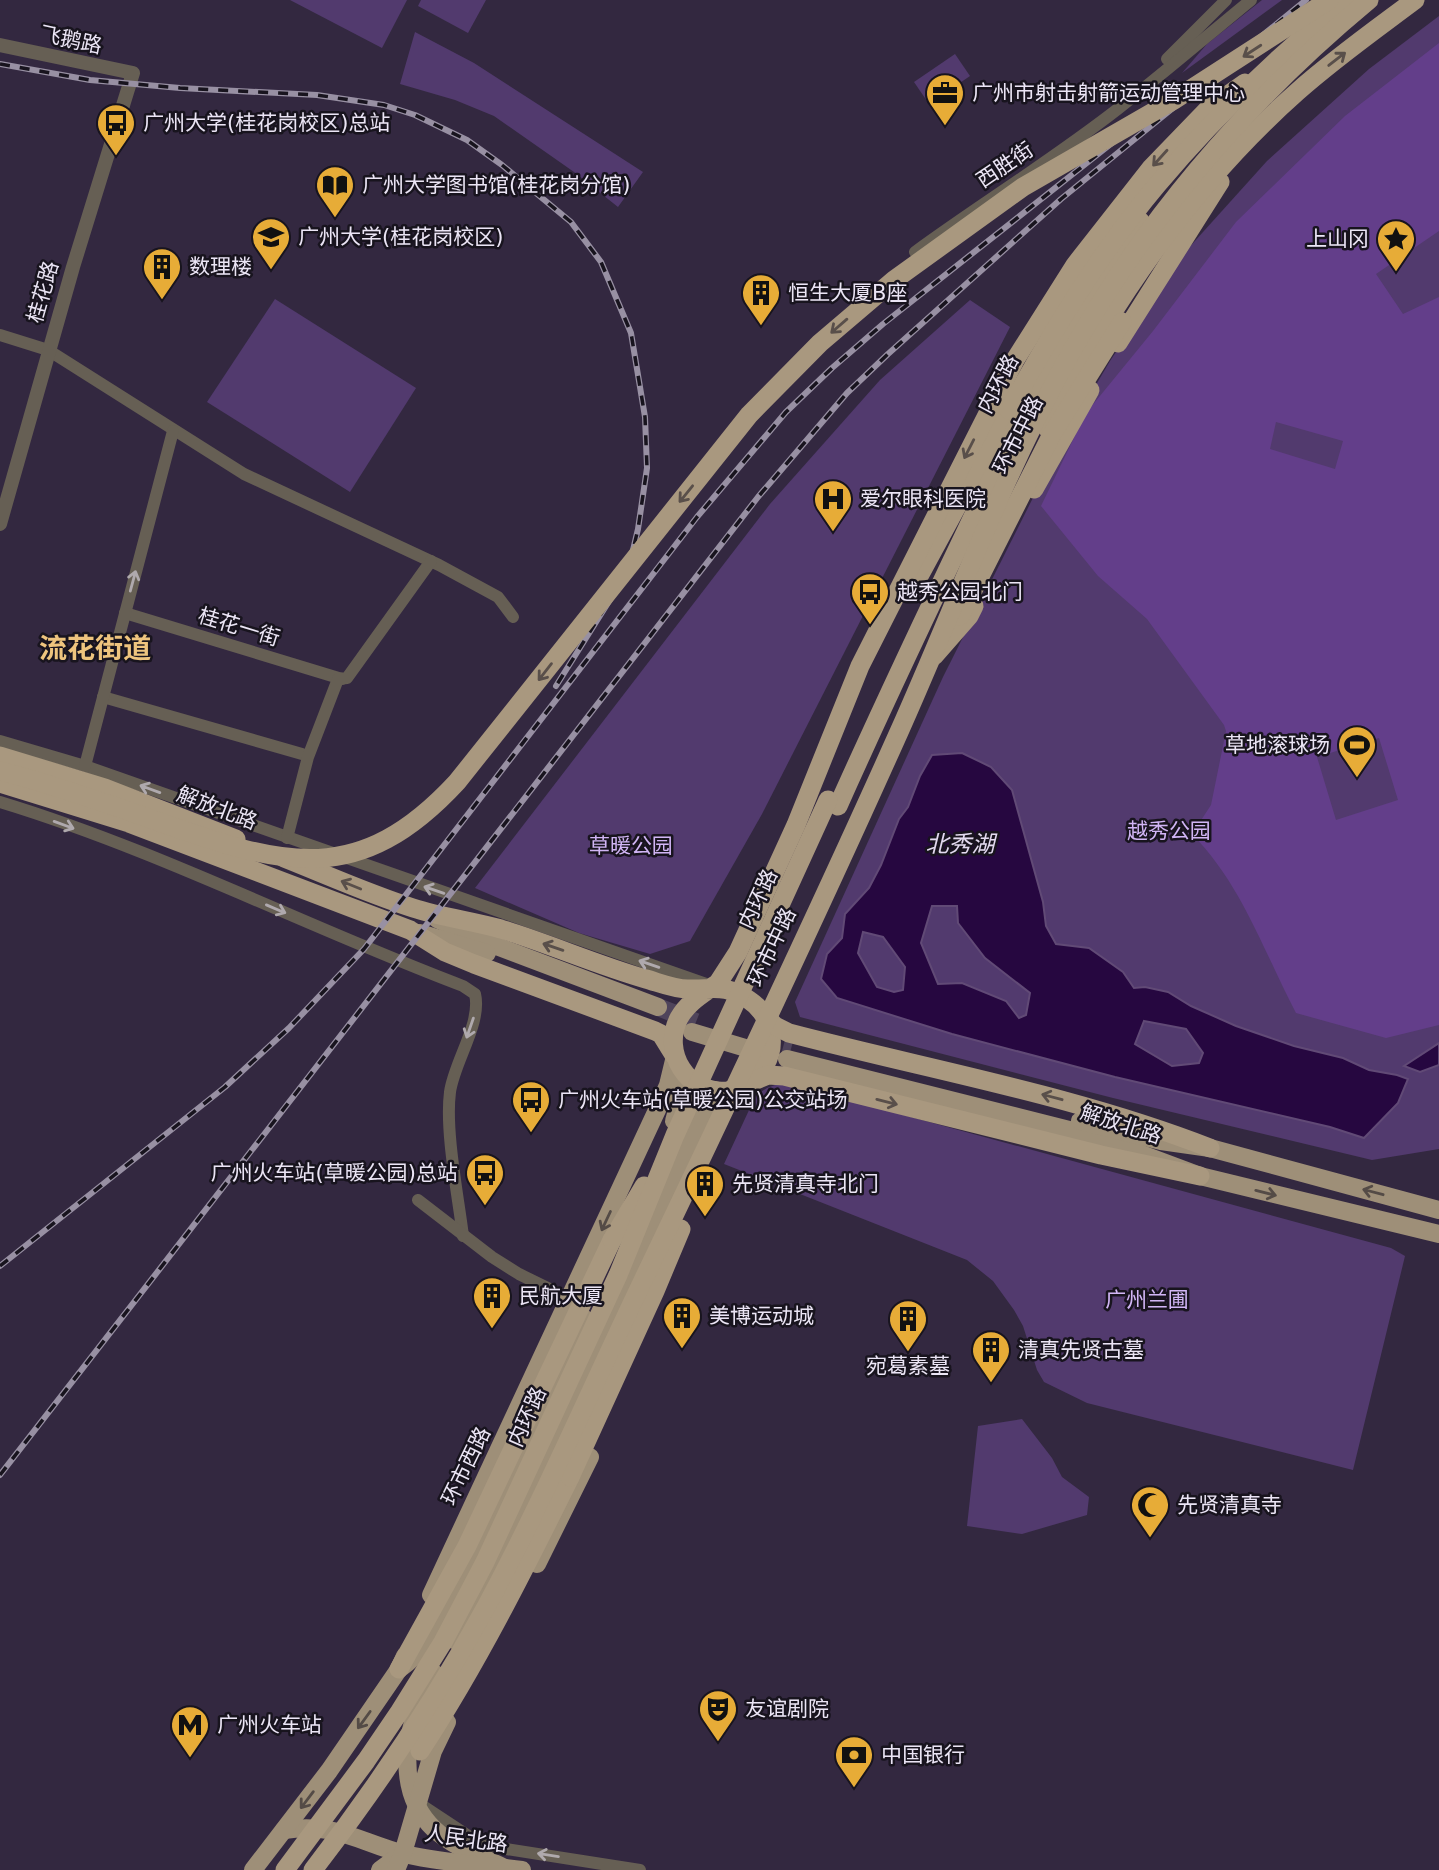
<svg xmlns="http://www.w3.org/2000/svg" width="1439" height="1870" viewBox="0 0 1439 1870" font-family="'DejaVu Sans','Noto Sans SC',sans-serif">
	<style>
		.green { fill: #523a6e }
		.forest { fill: #633e8a; fill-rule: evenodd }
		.water { fill: #260740; stroke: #614a76; stroke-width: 2; fill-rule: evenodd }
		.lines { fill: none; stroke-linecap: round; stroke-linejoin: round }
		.primary-tunnel { stroke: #4f445b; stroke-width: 18; stroke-dasharray: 18 9; stroke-linecap: butt }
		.minor { stroke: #665f54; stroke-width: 12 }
		.tertiary { stroke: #665f54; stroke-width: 14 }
		.primary { stroke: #9e8f78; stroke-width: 18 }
		.trunk { stroke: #a9987f; stroke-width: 19 }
		.rail-casing { stroke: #9890a3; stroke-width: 6 }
		.rail { stroke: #18141e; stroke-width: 3.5; stroke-dasharray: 10; stroke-linecap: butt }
		.trunk-bridge { stroke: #a9987f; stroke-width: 19 }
		.oneway { stroke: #594f4a }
		.oneway2 { stroke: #afa9ad }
		.oneway3 { stroke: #544b46 }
		.labels { text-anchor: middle; stroke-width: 5; stroke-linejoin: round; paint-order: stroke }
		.street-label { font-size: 21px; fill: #ebe5f5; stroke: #18141e }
		.poi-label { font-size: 21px; fill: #ebe5f5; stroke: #18141e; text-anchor: start }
		.park-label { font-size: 21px; fill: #d1b5f5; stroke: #18141e }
		.water-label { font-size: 23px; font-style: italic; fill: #e3daf0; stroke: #18141e }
		.district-label { font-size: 28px; font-weight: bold; fill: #eec47e; stroke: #18141e }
	</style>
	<rect width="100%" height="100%" fill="#332840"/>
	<g class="green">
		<polygon points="290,0 407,0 382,48"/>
		<polygon points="421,0 486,0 468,33 418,6"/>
		<polygon points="1262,0 1282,0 1182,73 1207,44"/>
		<polygon points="1439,16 1439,1149 1372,1160 1113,1098 800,1017 795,1002 943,677 1054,456 1110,361 1176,262 1267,161 1369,69"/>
		<polygon points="415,32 474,63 643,172 618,207 574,172 494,116 455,100 400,84"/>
		<polygon points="955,54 970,76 929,104 914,82"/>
		<polygon points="275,299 416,388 350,492 207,402"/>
		<polygon points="970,300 1010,327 762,814 690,941 650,954 579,933 475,888 770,504 880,380"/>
		<polygon points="783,1082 1391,1248 1405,1256 1353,1470 1087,1403 1044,1382 1037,1370 1023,1326 1014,1310 993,1281 967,1260 724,1164 756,1095 767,1088"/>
		<polygon points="1022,1419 1052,1458 1062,1477 1089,1497 1087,1515 1022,1534 967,1526 978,1426"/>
	</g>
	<path class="forest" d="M1439,43V231L1376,274L1403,314L1439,297V1025L1386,1038L1296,1013C1263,950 1242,885 1192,834L1211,805L1226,731L1224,725L1147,619L1098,576L1041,506L1086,413L1153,331L1236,222L1345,116ZM1276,422L1343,441L1335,469L1270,449ZM1379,738L1398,800L1336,820L1317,757Z"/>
	<g class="water">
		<path d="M962,753L991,767L1012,790L1043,902L1046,926L1056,944L1089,948L1123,972L1134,988L1145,987L1168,992L1191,1006L1236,1026L1294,1046L1343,1058L1369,1070L1397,1075L1408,1079L1398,1103L1364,1138L1330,1127L1115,1077L952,1034L837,998L821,979L827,954L842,938L845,914L869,888L881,865L899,819L908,807L920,776L932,755ZM932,906H957L958,923L985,958L1030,993L1026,1015L1019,1018L1006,1001L962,983L938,984L921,943ZM863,932L883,937L905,967L903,990L894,992L877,987L858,953ZM1144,1021L1186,1029L1203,1053L1199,1063L1172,1066L1135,1044Z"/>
		<polygon points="1439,1043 1439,1065 1420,1072 1404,1066"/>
	</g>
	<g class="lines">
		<g class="primary-tunnel">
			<polyline points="658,1007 696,1022"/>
			<polyline points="757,1040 791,1049"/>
		</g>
		<g class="minor">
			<polyline points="1167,59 1226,0"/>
			<path d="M915,252C982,203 1054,159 1119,108C1164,73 1207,36 1251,0"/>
			<polyline points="0,335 48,350 244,474 439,565 498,597 513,617"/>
			<polyline points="125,613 342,679"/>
			<polyline points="103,697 302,754"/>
			<polyline points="0,741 85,766 706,984"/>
			<polyline points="85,766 173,431"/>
			<path d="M0,802C158,850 309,928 463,986L475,994C482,1023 454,1062 450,1092C445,1131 458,1195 463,1236"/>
			<polyline points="287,838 308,757 338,679 347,678 431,561"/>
			<polyline points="418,1200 492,1257 519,1274 570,1299"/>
			<polyline points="423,1806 470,1837 480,1843 500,1848 640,1870"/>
		</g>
		<polyline class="tertiary" points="0,45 133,73 73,267 0,524"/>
		<g class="primary">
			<polyline points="437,919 494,945 658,1007"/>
			<polyline points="420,933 487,953"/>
			<polyline points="692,1032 749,1049"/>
			<polyline points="787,1059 1093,1136 1200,1176 1439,1234"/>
			<path d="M674,1121C681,1100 680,1085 676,1063"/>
			<polyline points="1080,1121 1161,1141 1210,1148 1439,1210"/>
			<polyline points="537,1564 590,1457"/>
			<polyline points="431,1595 657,1110 668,1085 675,1056"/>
			<polyline points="454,1640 512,1530 715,1090"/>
			<path d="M402,1667C439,1640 466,1574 486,1532C520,1462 552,1390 585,1319"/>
			<path d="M434,1673C407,1717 391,1788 434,1829C453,1847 482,1857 505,1868"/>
			<path d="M284,1830C335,1822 359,1842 404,1854C443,1863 483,1865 522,1870"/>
			<polyline points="253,1870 329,1771 399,1669 405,1656"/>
			<polyline points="380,1870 403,1853"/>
			<polyline points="396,1870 403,1853 433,1751 447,1722"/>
		</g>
		<g class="trunk">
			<polyline points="1118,343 1220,182"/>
			<path d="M1047,428C1111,302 1191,186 1297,92C1334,59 1375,30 1415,0"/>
			<polyline points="1034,489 1090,390"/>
			<polyline points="911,591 1009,410"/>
			<polyline points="934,656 969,616 974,606"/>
			<polyline points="0,756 105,788 236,839"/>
			<polyline points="0,783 129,823 410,930 445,952 474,964 655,1031 661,1034 674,1055"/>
			<path d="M838,806C880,712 924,619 968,527C1019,421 1070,316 1140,221"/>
			<path d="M284,858C327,875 369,894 413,908C441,917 472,921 501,929C550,944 597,965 646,979C660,983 674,989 688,989C713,990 724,983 749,1000C770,1014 778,1042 765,1065C758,1079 743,1089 727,1091C688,1095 661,1052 679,1018C688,1002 703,994 718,983L738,952L796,825L860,666L1015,360L1075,265L1151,168L1208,109L1245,83"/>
			<path d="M765,1016L775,1026L789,1033C930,1070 1074,1095 1210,1148"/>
			<polyline points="751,1082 768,1075 784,1076 1101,1155 1200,1176"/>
			<polyline points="399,1669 467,1546 612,1240"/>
			<path d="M420,1751C477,1664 524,1570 570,1477"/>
		</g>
		<defs>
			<g id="rail">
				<polyline points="0,64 90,80 180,88 317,95 384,105 415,115 467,140 502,165 571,222 601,262 631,333 645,417 647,468 638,529 628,571 556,686"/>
				<polyline points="0,1266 225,1087 289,1028 364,949 697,517 786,412 832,368 883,324 1164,102"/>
				<polyline points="0,1475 758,497 847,393 888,354 1061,199 1306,0"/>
			</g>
		</defs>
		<use href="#rail" class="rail-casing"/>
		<use href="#rail" class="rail"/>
		<g class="trunk-bridge">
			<path d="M1009,410C1052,332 1099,254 1157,185C1214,117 1278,56 1347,0"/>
			<polyline points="960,616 1052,434 1122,322"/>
			<path d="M0,771C55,785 109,804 162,823C284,866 359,888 457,782L749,415L820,343L894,280L1023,187L1174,100L1329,0"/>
			<polyline points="612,1240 644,1186"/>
			<polyline points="570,1477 655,1291 681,1229"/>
			<polyline points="285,1870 366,1761 400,1711 443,1642 485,1562 618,1275 675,1135 828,800"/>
			<path d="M313,1870C377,1787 436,1699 486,1607C541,1505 587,1398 637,1293C726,1107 815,920 899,732C954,609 1000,483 1064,365C1141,224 1246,102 1369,0"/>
		</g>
	</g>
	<defs><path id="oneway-shaft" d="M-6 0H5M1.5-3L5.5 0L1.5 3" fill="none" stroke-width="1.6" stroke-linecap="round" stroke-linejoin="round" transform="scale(1.75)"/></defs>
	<g class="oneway">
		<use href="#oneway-shaft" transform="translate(1252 51) rotate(147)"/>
		<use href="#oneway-shaft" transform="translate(1337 59) rotate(-38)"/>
		<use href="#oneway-shaft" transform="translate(1160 158) rotate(132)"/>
		<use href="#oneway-shaft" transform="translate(839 326) rotate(139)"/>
		<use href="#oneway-shaft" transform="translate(969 449) rotate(117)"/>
		<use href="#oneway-shaft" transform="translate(686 494) rotate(129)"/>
		<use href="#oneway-shaft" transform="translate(545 672) rotate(128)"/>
		<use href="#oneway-shaft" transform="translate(351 885) rotate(-158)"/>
		<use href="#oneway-shaft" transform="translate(553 947) rotate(-161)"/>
		<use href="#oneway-shaft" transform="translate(1052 1097) rotate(-165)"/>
		<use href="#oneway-shaft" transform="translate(887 1102) rotate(14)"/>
	</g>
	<g class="oneway2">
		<use href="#oneway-shaft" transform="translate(133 581) rotate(-75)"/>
		<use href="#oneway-shaft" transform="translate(150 789) rotate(-160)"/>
		<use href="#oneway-shaft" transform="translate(64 825) rotate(20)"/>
		<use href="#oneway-shaft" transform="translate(434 890) rotate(-161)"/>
		<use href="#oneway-shaft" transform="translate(276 909) rotate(23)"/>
		<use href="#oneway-shaft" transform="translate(649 964) rotate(-161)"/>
		<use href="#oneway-shaft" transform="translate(470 1028) rotate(109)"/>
		<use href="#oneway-shaft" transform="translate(548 1855) rotate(-171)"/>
	</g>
	<g class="oneway3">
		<use href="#oneway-shaft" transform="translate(1373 1192) rotate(-165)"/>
		<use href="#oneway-shaft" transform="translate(1266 1193) rotate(14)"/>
		<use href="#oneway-shaft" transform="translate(606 1221) rotate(115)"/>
		<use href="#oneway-shaft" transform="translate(364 1720) rotate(126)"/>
		<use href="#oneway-shaft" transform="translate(307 1800) rotate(127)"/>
	</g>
	<defs>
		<symbol id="office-pin" viewBox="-11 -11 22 30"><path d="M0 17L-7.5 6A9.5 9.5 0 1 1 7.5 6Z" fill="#e7ac37" stroke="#18141e"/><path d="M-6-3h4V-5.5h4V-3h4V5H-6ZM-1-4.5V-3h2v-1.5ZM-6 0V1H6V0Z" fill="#111"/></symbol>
		<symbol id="bus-pin" viewBox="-11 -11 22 30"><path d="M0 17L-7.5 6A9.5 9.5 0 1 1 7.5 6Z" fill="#e7ac37" stroke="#18141e"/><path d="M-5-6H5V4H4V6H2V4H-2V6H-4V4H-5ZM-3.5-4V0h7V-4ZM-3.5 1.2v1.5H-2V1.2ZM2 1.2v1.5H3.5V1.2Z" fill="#111"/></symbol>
		<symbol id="library-pin" viewBox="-11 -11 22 30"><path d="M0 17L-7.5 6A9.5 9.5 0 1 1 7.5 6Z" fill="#e7ac37" stroke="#18141e"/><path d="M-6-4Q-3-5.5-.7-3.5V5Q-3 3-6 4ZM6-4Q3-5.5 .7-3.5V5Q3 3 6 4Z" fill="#111"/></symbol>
		<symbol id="university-pin" viewBox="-11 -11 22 30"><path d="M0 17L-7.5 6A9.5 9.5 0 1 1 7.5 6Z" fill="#e7ac37" stroke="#18141e"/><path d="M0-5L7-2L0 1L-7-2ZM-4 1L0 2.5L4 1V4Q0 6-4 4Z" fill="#111"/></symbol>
		<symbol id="sight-pin" viewBox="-11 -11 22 30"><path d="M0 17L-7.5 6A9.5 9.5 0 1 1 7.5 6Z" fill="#e7ac37" stroke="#18141e"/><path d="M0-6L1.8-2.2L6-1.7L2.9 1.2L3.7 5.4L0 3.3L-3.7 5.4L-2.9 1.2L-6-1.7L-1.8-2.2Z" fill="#111"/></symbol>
		<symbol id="building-pin" viewBox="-11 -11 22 30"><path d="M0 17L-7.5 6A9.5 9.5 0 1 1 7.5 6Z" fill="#e7ac37" stroke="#18141e"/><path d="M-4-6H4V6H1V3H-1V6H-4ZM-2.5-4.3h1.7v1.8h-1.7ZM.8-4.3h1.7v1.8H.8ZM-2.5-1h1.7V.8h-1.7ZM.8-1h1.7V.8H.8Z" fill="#111"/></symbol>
		<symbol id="hospital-pin" viewBox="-11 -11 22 30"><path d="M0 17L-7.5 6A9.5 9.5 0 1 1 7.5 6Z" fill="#e7ac37" stroke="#18141e"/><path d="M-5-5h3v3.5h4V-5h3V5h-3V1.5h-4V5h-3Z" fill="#111"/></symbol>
		<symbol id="stadium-pin" viewBox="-11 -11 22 30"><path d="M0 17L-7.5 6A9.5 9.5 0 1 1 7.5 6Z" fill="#e7ac37" stroke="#18141e"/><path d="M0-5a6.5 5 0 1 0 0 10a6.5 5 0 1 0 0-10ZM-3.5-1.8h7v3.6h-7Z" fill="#111"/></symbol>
		<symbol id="mosque-pin" viewBox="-11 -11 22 30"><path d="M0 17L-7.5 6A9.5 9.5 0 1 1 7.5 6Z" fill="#e7ac37" stroke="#18141e"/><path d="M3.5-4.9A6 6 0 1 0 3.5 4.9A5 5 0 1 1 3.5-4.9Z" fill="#111"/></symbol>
		<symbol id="theatre-pin" viewBox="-11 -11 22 30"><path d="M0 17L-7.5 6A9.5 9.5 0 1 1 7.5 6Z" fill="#e7ac37" stroke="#18141e"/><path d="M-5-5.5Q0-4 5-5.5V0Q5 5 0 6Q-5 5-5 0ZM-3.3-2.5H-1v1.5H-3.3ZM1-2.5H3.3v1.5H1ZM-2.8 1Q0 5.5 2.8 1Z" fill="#111"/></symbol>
		<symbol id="metro-pin" viewBox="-11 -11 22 30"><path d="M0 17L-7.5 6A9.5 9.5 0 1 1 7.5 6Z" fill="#e7ac37" stroke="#18141e"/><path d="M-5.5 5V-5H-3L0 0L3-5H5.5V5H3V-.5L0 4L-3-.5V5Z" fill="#111"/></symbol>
		<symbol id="bank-pin" viewBox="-11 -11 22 30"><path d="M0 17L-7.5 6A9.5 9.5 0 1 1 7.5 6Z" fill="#e7ac37" stroke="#18141e"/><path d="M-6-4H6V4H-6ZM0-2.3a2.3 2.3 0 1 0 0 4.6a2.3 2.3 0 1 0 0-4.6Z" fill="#111"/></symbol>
	</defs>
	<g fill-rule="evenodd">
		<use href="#office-pin" x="923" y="71" width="44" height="60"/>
		<use href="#bus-pin" x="94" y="101" width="44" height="60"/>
		<use href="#library-pin" x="313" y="163" width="44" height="60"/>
		<use href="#university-pin" x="249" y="215" width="44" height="60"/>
		<use href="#sight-pin" x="1374" y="217" width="44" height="60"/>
		<use href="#building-pin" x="140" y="245" width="44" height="60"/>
		<use href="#building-pin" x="739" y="271" width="44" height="60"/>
		<use href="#hospital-pin" x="811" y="477" width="44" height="60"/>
		<use href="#bus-pin" x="848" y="570" width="44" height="60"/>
		<use href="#stadium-pin" x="1335" y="723" width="44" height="60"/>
		<use href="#bus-pin" x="509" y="1078" width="44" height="60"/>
		<use href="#bus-pin" x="463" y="1151" width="44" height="60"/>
		<use href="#building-pin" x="683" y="1162" width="44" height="60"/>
		<use href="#building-pin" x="470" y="1274" width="44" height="60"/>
		<use href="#building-pin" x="660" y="1294" width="44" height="60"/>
		<use href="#building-pin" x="886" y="1297" width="44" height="60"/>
		<use href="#building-pin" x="969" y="1328" width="44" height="60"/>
		<use href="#mosque-pin" x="1128" y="1483" width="44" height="60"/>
		<use href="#theatre-pin" x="696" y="1687" width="44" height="60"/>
		<use href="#metro-pin" x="168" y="1703" width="44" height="60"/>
		<use href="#bank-pin" x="832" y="1733" width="44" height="60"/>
	</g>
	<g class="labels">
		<g class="street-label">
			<text transform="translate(71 40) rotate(12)" y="7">飞鹅路</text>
			<text transform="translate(1005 165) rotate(-34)" y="7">西胜街</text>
			<text transform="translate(43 292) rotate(-74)" y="7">桂花路</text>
			<text transform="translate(998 384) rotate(-62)" y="7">内环路</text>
			<text transform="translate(1018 435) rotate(-63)" y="7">环市中路</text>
			<text transform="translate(239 627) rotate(17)" y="7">桂花一街</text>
			<text transform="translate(217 808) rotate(21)" y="7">解放北路</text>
			<text transform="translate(758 899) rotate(-65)" y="7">内环路</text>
			<text transform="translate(772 947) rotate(-65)" y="7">环市中路</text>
			<text transform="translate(1121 1124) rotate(18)" y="7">解放北路</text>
			<text transform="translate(527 1417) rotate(-66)" y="7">内环路</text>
			<text transform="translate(466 1466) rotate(-64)" y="7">环市西路</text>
			<text transform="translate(466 1839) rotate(8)" y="7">人民北路</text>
		</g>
		<g class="poi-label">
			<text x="972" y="100">广州市射击射箭运动管理中心</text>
			<text x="143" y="130">广州大学(桂花岗校区)总站</text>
			<text x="362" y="192">广州大学图书馆(桂花岗分馆)</text>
			<text x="298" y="244">广州大学(桂花岗校区)</text>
			<text x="1369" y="246" text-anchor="end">上山冈</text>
			<text x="189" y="274">数理楼</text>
			<text x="788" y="300">恒生大厦B座</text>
			<text x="860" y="506">爱尔眼科医院</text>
			<text x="897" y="599">越秀公园北门</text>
			<text x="1330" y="752" text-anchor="end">草地滚球场</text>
			<text x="558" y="1107">广州火车站(草暖公园)公交站场</text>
			<text x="458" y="1180" text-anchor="end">广州火车站(草暖公园)总站</text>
			<text x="732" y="1191">先贤清真寺北门</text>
			<text x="519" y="1303">民航大厦</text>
			<text x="709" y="1323">美博运动城</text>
			<text x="1018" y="1357">清真先贤古墓</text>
			<text x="908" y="1373" text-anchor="middle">宛葛素墓</text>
			<text x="1177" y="1512">先贤清真寺</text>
			<text x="745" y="1716">友谊剧院</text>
			<text x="217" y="1732">广州火车站</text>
			<text x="881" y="1762">中国银行</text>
		</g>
		<g class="park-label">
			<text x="1169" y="838">越秀公园</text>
			<text x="631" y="853">草暖公园</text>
			<text x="1147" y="1307">广州兰圃</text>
		</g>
		<g class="water-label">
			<text x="960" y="852">北秀湖</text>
		</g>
		<g class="district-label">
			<text x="95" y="658">流花街道</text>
		</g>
	</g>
</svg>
